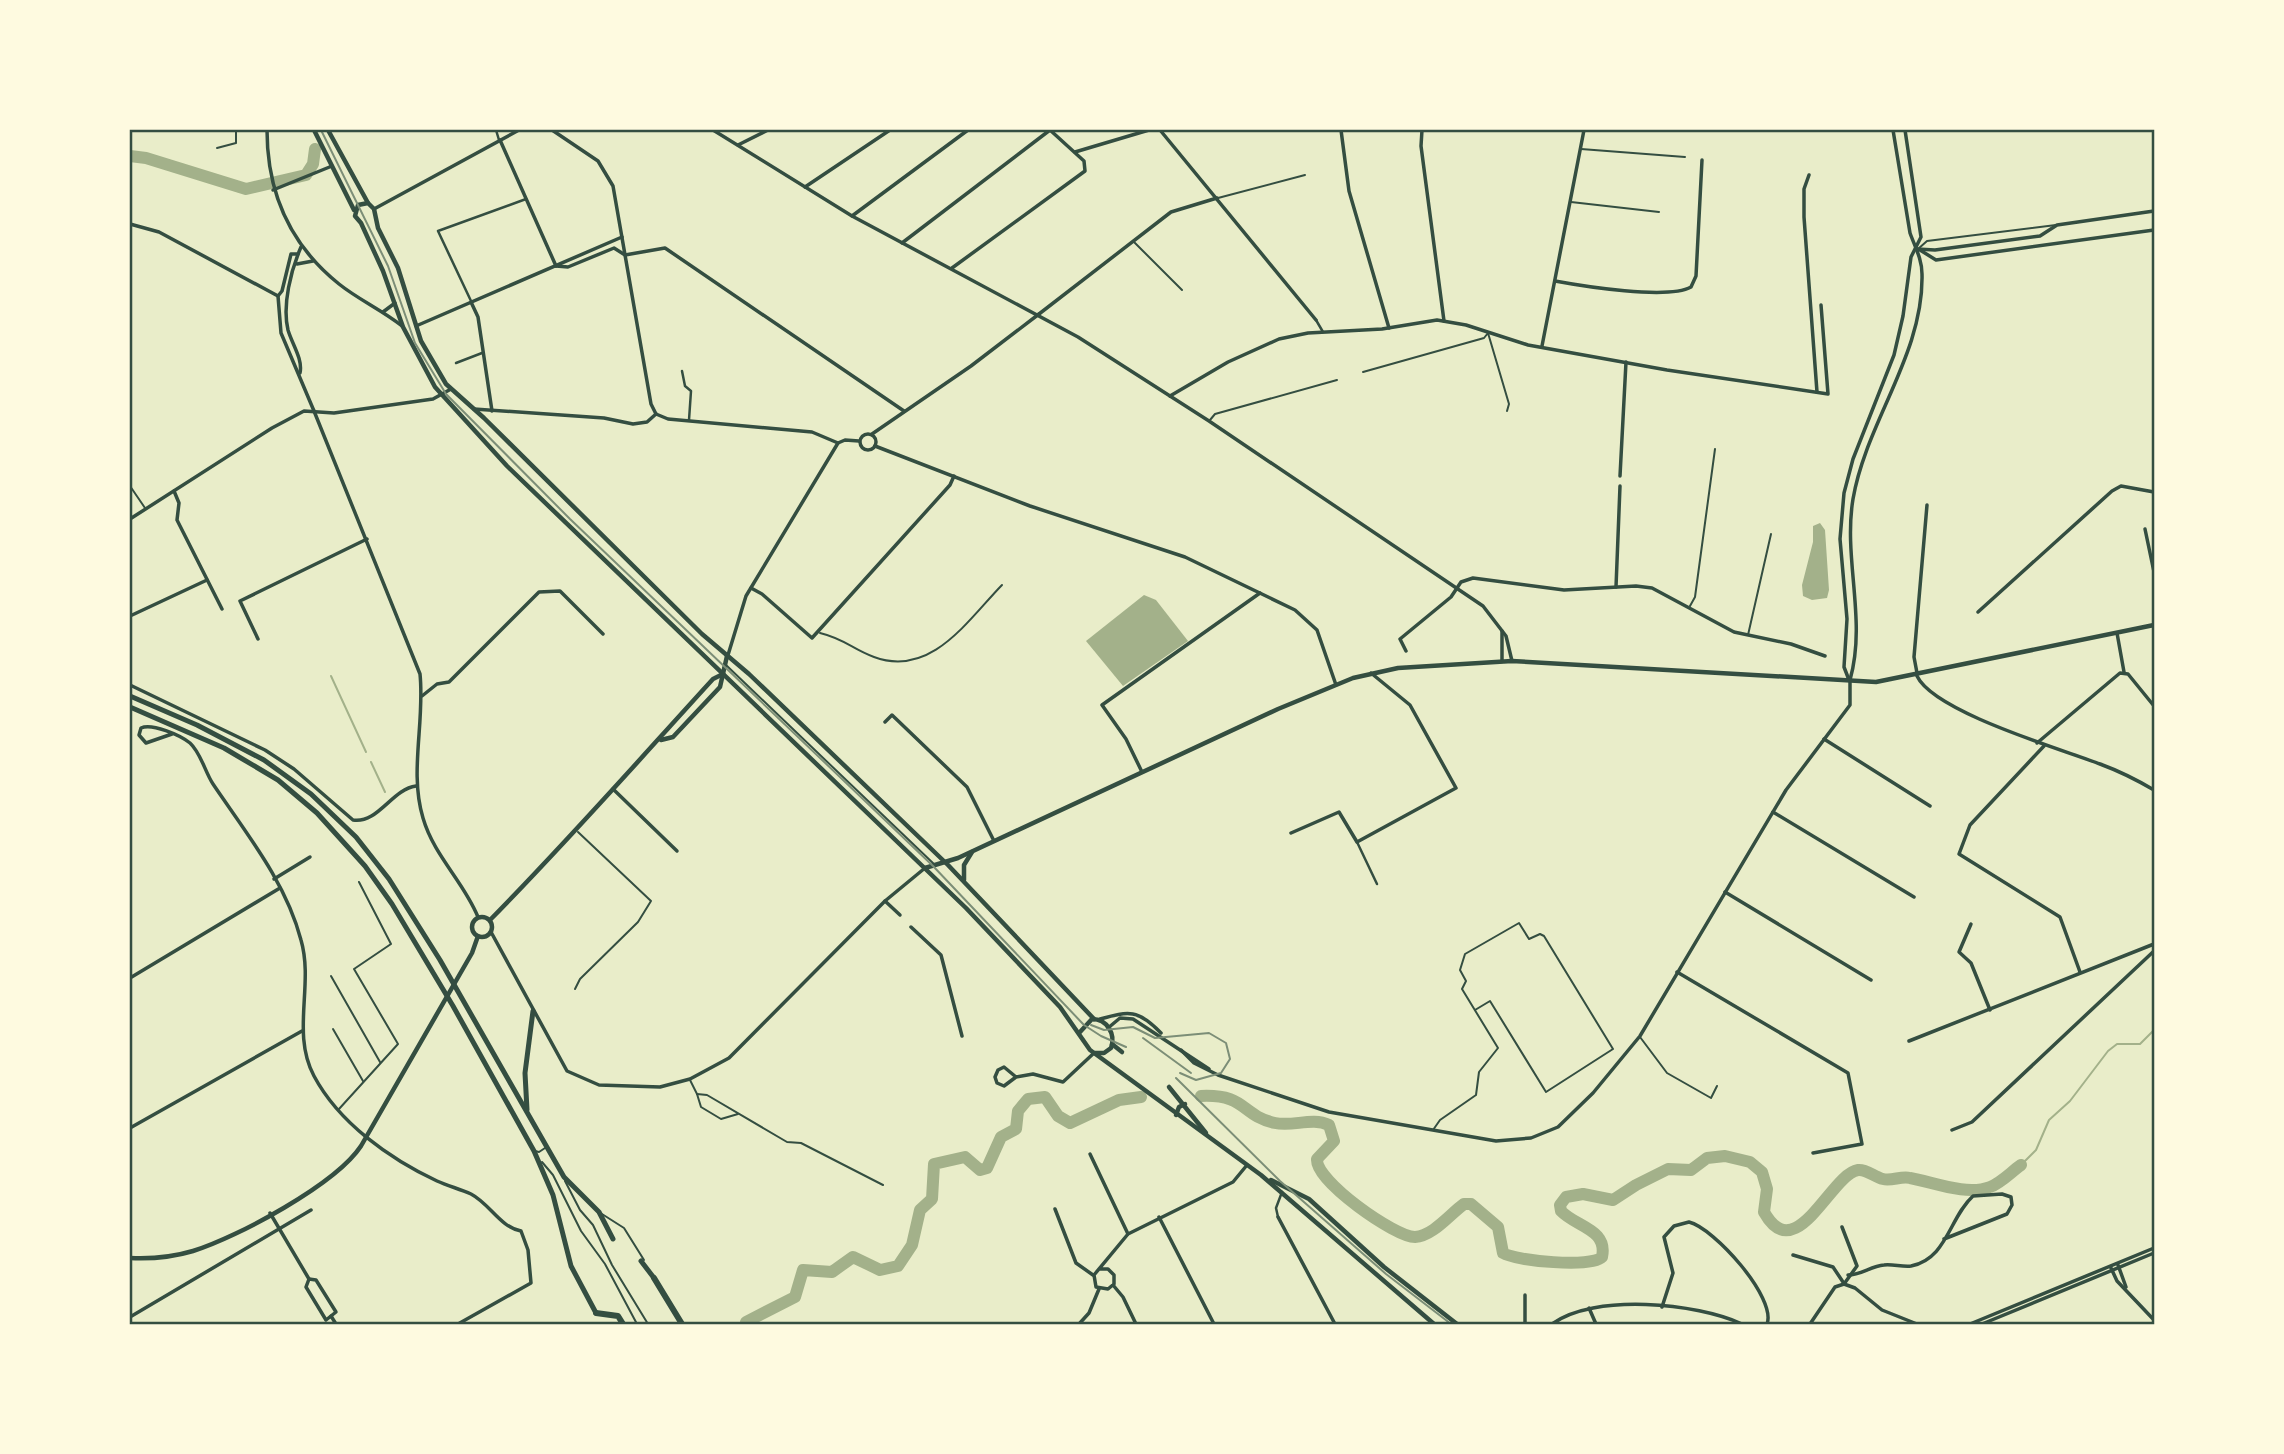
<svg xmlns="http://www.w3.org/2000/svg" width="2284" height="1454" viewBox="0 0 2284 1454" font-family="Roboto,sans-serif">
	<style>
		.water { fill: #a3b18a }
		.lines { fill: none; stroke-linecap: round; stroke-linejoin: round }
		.stream { stroke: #a3b18a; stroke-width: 2 }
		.river { stroke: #a3b18a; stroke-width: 12 }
		.service { stroke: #344e41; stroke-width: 2 }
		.pedestrian { stroke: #344e41; stroke-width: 2.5 }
		.minor { stroke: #344e41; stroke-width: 3.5 }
		.tertiary { stroke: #344e41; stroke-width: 3.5 }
		.secondary { stroke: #344e41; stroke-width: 4.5 }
		.primary { stroke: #344e41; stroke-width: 5 }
		.motorway { stroke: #344e41; stroke-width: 6 }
		.tram { stroke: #7c8e77; stroke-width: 2 }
		.neatline { fill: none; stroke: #344e41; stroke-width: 2.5 }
	</style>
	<rect width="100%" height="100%" fill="#e9edc9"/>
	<g class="water">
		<polygon points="1820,523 1825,530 1829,590 1827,598 1812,600 1803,596 1802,585 1813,542 1813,526"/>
		<polygon points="1144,595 1156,600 1188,641 1123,686 1086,641"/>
	</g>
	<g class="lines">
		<g class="stream">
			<polyline points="331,676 366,752"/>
			<polyline points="371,762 385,792"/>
			<polyline points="2021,1165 2036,1150 2049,1120 2070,1101 2108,1051 2117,1044 2140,1044 2154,1030"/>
		</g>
		<g class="river">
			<polyline points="130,156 146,158 246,189 306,175 313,164 315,149"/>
			<path d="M1201,1096C1247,1094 1240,1115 1275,1123C1293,1127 1312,1117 1329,1125L1334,1141L1317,1159C1315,1181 1395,1237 1415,1237C1433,1236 1450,1214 1464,1204H1471L1498,1227L1503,1253C1516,1261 1592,1268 1602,1257C1608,1229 1576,1227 1561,1211L1560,1205L1566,1197L1583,1194L1613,1200L1636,1185L1668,1169L1691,1170L1707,1158L1725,1156L1750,1162L1762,1172L1767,1189L1764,1212C1796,1269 1831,1174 1858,1170C1867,1169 1874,1177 1883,1179C1892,1181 1901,1176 1910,1178C1933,1182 1966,1196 1990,1187C2001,1183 2011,1172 2021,1165"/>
			<polyline points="746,1322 795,1297 803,1270 832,1272 853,1257 880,1270 898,1266 912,1245 920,1210 932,1199 934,1164 965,1157 980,1170 987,1168 1001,1137 1016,1129 1018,1111 1028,1099 1045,1097 1058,1116 1070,1123 1119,1100 1141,1097"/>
		</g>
		<g class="service">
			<polyline points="217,148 236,143 236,130"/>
			<polyline points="1581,149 1685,157"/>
			<polyline points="1218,198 1305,175"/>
			<polyline points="1571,202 1659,212"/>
			<polyline points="1134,242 1182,290"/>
			<polyline points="1918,249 1927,241 2056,225"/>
			<polyline points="1363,372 1484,338 1488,333 1509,404 1507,411"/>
			<polyline points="1210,420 1215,414 1337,380"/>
			<polyline points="130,486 145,508"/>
			<polyline points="1690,606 1695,597 1715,449"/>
			<path d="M820,633C845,639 852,649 874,657C931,678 967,621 1002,585"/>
			<polyline points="1748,635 1771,534"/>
			<polyline points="726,665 935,865"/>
			<polyline points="331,976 380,1062"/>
			<polyline points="575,989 580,979 638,922 651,901 578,832"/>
			<polyline points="333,1029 363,1081"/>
			<polyline points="1640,1037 1667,1073 1711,1098 1717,1086"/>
			<polyline points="690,1080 697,1094"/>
			<polyline points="339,1109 398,1044 354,969 391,944 359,882"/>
			<polyline points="738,1114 721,1119 701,1107 697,1094 707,1095 787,1142 801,1143 883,1185"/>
			<polyline points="1433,1130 1440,1120 1476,1095 1479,1072 1498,1048 1462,989 1466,981 1460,970 1465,954 1519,923 1529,939 1540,934 1544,936 1613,1049 1546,1092 1490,1001 1475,1010"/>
			<polyline points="535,1151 539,1152 545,1148"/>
			<polyline points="542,1162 553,1175 581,1231 605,1264 637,1324"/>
			<polyline points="565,1181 580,1210 593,1225 612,1265 648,1324"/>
			<polyline points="602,1214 624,1228 644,1260"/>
		</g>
		<g class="pedestrian">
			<polyline points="496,130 499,140"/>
			<polyline points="471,301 438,231 526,199"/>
			<polyline points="1316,320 1323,332"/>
			<polyline points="456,363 482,353"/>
			<polyline points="682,371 685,386 691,391 689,420"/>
			<polyline points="1357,842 1377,884"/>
			<polyline points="1278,1217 1276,1208 1282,1192"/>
		</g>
		<g class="minor">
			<path d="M267,130C267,192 289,244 339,284C359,300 382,310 402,326"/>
			<polyline points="552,130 598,161 613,186 651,404 656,414"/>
			<polyline points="1160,130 1316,320"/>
			<polyline points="1341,130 1349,191 1389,328"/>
			<polyline points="1422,130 1421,146 1444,321"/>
			<polyline points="500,140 556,266"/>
			<polyline points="738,145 768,130"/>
			<polyline points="1075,152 1149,130"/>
			<polyline points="1809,175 1804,189 1804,217 1817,392"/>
			<polyline points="805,187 890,130"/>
			<polyline points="273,190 332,166"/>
			<polyline points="852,216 968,130"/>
			<polyline points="130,224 159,232 278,296"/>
			<polyline points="902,243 1050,130"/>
			<polyline points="1917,249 1935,250 2040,236 2057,225 2154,211"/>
			<polyline points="1920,250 1936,260 2154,230"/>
			<polyline points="298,254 291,254 282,291 278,296 281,333 314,411"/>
			<polyline points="297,264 313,261"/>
			<polyline points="556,266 568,267 614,248 625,255 665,248 904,411"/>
			<polyline points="952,268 1085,171 1084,161 1050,130"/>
			<path d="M1555,281C1582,286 1668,300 1691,287L1696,276L1702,160"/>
			<polyline points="471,302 478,317 492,411"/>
			<polyline points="383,312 395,303"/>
			<polyline points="1039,314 1171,212 1217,198"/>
			<polyline points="416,326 622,237"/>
			<polyline points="1542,346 1584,130"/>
			<path d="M300,373C303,359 292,344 288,330C282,305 291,270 301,247"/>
			<polyline points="1170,396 1228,362 1279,339 1308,333 1382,329 1437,320 1466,325 1528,345 1667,370 1828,394 1821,305"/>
			<polyline points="474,409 604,418 633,424 647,422 656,414"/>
			<polyline points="656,414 668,419 812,432 838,443"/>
			<polyline points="1620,476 1626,362"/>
			<polyline points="174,491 179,503 177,520 222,609"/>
			<polyline points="2145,529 2154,572"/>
			<polyline points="1616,587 1620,486"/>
			<polyline points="751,588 762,594 812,638 950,485 954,476"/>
			<polyline points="1978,612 2112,491 2121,486 2154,492"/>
			<polyline points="130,616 207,580"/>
			<polyline points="2117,633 2124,672"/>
			<polyline points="258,639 240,601 367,539"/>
			<polyline points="1406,651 1400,639 1451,597 1461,582 1473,578 1564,590 1636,586 1652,588 1734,632 1791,644 1825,656"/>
			<polyline points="1917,673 1914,657 1927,505"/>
			<polyline points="422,696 437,684 449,682 539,592 560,591 603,634"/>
			<polyline points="885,722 892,715 967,787 994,841"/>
			<path d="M172,734L146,743L139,735L141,728C152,723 180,735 190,743C201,753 205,772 213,784C246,833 286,882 301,940C314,985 291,1033 314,1076C339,1123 390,1159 437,1181C448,1186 460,1189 471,1194C490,1204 500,1227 521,1231L528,1250L531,1283L458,1324"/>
			<polyline points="1824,739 1930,806"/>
			<polyline points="2037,743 2120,673 2128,674 2154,706"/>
			<polyline points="2044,746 1970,825 1959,854 2060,917 2080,972"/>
			<polyline points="1142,772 1126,739 1102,705 1260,593"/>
			<polyline points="613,789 677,851"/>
			<polyline points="1773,812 1914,897"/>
			<polyline points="1291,833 1339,812 1357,842 1456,788 1410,705 1371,673"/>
			<polyline points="274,879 310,857"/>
			<polyline points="1725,892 1871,980"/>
			<polyline points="885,901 900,915"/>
			<polyline points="1971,924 1959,952 1971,963 1990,1010"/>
			<polyline points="911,927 941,955 962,1036"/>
			<polyline points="1677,972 1848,1073 1862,1144 1813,1153"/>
			<polyline points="130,978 280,888"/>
			<path d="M1100,1019C1129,1011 1138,1009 1161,1033"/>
			<polyline points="1108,1028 1120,1018 1133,1019 1209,1069"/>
			<polyline points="1909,1041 2154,944"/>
			<polyline points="1181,1050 1194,1063 1218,1075 1329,1112 1496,1141 1531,1138 1558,1127 1593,1093 1640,1036 1786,790 1850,705 1850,682"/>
			<polyline points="1016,1077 1004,1067 998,1070 995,1077 997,1083 1004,1086 1016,1077 1033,1074 1063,1082 1094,1053"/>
			<polyline points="130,1128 302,1031"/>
			<polyline points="1952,1130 1972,1122 2154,951"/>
			<polyline points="1090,1154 1128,1234"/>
			<polyline points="1055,1209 1076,1263 1093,1275"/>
			<polyline points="270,1213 309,1279 306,1287 326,1320 331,1316 336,1324"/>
			<polyline points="1159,1217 1214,1324"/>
			<polyline points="1278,1217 1335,1324"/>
			<polyline points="1842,1227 1857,1266 1844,1284"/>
			<polyline points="1793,1255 1833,1267 1843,1282"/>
			<polyline points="2118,1265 2126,1287"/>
			<polyline points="2111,1268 2117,1281 2154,1320"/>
			<polyline points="1100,1269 1108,1269 1114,1275 1114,1284 1108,1289 1096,1287 1094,1275 1128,1234 1233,1182 1247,1165"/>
			<path d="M1848,1275C1861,1275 1871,1266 1884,1265C1893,1264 1902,1267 1911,1266C1947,1259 1949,1218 1973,1196L2002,1194L2011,1197L2012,1205L2007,1214L1944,1239"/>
			<polyline points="309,1279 316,1280 336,1312 331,1316"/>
			<polyline points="1113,1285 1123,1297 1136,1324"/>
			<polyline points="1525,1295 1525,1324"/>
			<path d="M1662,1307L1673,1273L1664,1237L1674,1226L1689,1222C1714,1228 1777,1298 1767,1324"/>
			<polyline points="1589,1308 1596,1324"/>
			<polyline points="130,1317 311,1210"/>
			<polyline points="1079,1324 1089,1313 1099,1289"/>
			<path d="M1552,1324C1594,1293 1697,1303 1742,1324"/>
		</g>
		<g class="tertiary">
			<polyline points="713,130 852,216 1078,337 1209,421 1483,606 1506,636 1512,661"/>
			<polyline points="374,209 519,130"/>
			<path d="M314,411L420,674C425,722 409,772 423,818C434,856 464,882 478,917"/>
			<circle cx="868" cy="442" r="8"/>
			<polyline points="872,434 971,366 1039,314"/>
			<polyline points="875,446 1030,506 1185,557 1295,610 1317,630 1336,685"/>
			<polyline points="130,519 272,428 304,411 334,413 433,399 451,389"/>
			<polyline points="1502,631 1502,661"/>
			<polyline points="728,655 746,596 838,443 845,440 859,441"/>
			<path d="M1917,676C1934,712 2061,749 2100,764C2119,771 2137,780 2154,790"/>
			<polyline points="1849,680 1844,667 1847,619 1840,539 1844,493 1853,459 1894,355 1903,316 1911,257 1921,237 1905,130"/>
			<path d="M1850,680C1867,620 1843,559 1853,499C1866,422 1924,354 1922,274C1922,259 1915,247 1910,233L1893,130"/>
			<path d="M130,685L265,750L294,769L353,820C378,824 392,789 416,786"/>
			<polyline points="491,932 567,1071 599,1085 660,1087 690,1079 729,1058 885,901 925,868"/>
			<polyline points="1810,1324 1835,1287 1844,1284 1855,1288 1882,1310 1917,1324"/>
			<polyline points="1970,1324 2154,1248"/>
			<polyline points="1982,1324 2154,1253"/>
		</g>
		<g class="secondary">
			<polyline points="314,130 354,210"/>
			<polyline points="328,130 368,203"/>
			<polyline points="661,740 673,737 720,687 727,656"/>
			<polyline points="925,868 958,858 1278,709 1353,678 1398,668 1512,661 1876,682 2154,625"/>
			<polyline points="964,880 964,865 972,852"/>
			<circle cx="482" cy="927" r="10"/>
			<path d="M490,920C567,842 639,760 713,679L723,674"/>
			<polyline points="1094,1019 948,865 749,674 702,634 484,418 446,384 421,341 398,268 378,228 374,209 368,203 358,205 355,216 361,223 383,271 403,327 435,387 507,466 966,908 1060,1007 1090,1050 1261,1175 1434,1324"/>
			<path d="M1080,1032L1092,1019C1107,1019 1116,1034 1111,1048L1104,1053H1095"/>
			<polyline points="1112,1044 1122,1052"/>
			<polyline points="1169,1087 1206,1133"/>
			<polyline points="1176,1115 1179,1107 1185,1104"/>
			<polyline points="1271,1180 1309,1199 1384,1267 1457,1324"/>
			<path d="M130,1258C151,1259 173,1257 193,1251C238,1237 336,1184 361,1146L472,953L478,936"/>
		</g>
		<g class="primary">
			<polyline points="130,696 197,725 264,760 311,794 356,837 389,879 440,960 564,1177 599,1212 613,1239"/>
			<polyline points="130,707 224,748 278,780 317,813 365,866 392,904 453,1006 534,1151 553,1195 571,1266 596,1313"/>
			<polyline points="527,1110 525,1073 533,1011"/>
			<polyline points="641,1261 654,1278"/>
		</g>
		<g class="motorway">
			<polyline points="654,1278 682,1324"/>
			<polyline points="596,1313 618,1316 623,1324"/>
		</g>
		<g class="tram">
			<polyline points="321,130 388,266 415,343 446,394 570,519 933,866 1084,1025 1101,1036 1126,1047"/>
			<polyline points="1091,1025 1104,1030 1133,1027 1155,1038 1209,1033 1226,1043 1230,1059 1221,1073 1196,1080 1180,1073"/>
			<polyline points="1143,1038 1191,1073"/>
			<polyline points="1176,1078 1280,1181 1386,1274 1451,1324"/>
		</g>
	</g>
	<rect width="2284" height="1454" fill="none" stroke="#fefae0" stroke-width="262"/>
	<rect x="131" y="131" width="2022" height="1192" class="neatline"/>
</svg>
